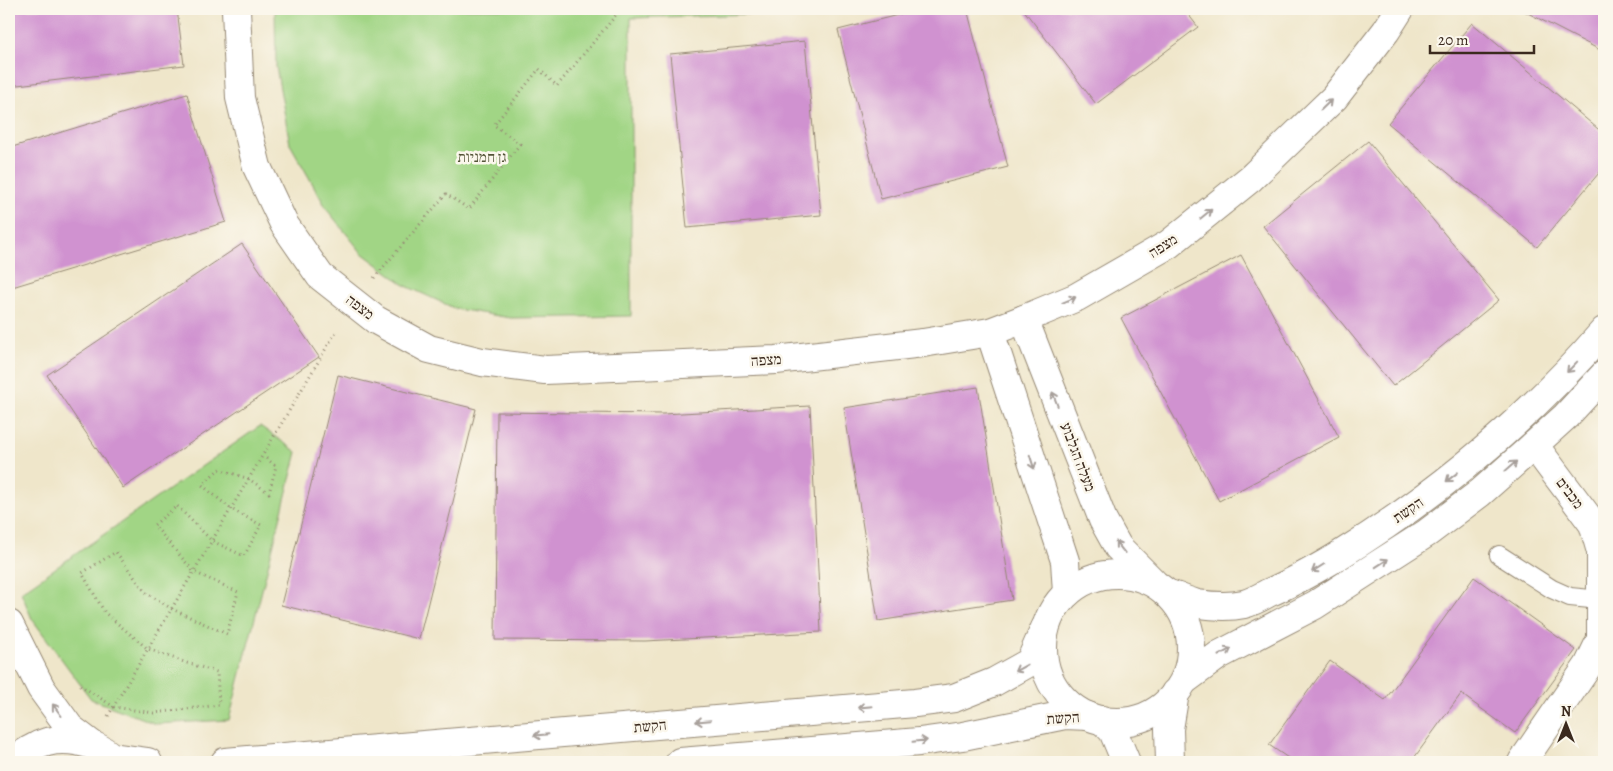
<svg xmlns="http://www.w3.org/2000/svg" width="1613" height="771" viewBox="0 0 1613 771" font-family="Alegreya,'Frank Ruhl Libre',serif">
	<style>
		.green { fill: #a1d585; stroke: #6e8052 }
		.building { fill: #d092d0 }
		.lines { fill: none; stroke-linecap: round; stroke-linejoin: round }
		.service-casing { stroke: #958874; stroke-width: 20 }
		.minor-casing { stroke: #958874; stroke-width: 30 }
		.tertiary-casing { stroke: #958874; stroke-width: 30 }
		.secondary-casing { stroke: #958874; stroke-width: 30 }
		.path { stroke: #958874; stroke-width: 3; stroke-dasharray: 1 4; stroke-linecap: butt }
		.service { stroke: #fff; stroke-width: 18 }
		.minor { stroke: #fff; stroke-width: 28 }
		.tertiary { stroke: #fff; stroke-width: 28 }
		.secondary { stroke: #fff; stroke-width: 28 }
		.oneway { stroke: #a79f9a }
		.labels { text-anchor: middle; stroke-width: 5; stroke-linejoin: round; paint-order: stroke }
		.park-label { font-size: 15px; fill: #545538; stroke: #fbf7ec }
		.street-label { font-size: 15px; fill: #3b2a1e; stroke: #fbf7ec }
	</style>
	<rect width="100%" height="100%" fill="#fbf7ec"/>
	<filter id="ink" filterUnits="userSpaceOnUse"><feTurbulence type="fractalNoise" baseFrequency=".02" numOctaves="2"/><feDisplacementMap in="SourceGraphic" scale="10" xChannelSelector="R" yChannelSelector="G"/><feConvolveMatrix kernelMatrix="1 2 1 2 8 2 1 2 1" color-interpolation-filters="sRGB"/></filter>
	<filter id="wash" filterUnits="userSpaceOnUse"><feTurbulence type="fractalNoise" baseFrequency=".0096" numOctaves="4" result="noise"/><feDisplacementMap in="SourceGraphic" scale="20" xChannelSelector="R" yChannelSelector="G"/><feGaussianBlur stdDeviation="1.12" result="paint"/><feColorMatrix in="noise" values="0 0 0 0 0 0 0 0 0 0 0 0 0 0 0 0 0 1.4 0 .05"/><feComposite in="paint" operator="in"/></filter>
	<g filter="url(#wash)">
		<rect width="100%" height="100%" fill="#efe6ca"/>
		<g class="green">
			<polygon points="275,9 826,9 814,12 631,18 631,316 511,318 456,309 406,286 362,253 328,211 290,144 276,67"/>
			<polygon points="260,426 297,452 229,720 156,724 91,699 32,619 21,592"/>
		</g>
		<g id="blocks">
			<g class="building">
				<polygon points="9,9 177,9 184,65 9,86"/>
				<polygon points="922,9 967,9 1008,167 881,199 838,30"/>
				<polygon points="1023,9 1184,9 1198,27 1096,104"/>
				<polygon points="1520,9 1604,9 1604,52"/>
				<polygon points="1472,23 1604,134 1604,167 1537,247 1388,123"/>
				<polygon points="805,41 821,215 687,228 670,54"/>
				<polygon points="187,94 226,222 9,288 9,148"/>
				<polygon points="1368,141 1499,300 1393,386 1263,226"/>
				<polygon points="242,244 319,357 123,488 47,375"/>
				<polygon points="1241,255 1339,437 1219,501 1121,318"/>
				<polygon points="338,375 476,409 419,639 281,605"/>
				<polygon points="978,387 1012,600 878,621 844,408"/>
				<polygon points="810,406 821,632 645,641 495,640 497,412 663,414"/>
				<polygon points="1474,577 1576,650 1515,733 1461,694 1411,762 1294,762 1269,745 1330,661 1385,700"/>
			</g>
		</g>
	</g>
	<g filter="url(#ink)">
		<use href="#blocks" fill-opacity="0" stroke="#958874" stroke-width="1"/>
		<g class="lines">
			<defs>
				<polyline id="service" points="1499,555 1552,589 1570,597 1601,600"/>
				<g id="minor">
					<polyline points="236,9 240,98 257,167 284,224 320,276 376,320 429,349 482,362 545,370 776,360 923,343 990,332 1024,319 1077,297 1169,244 1251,178 1334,98 1386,31 1400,9"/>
					<polyline points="1024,319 1103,520 1118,547 1153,582"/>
					<polyline points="990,332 1065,561 1067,593"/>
					<polyline points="1102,720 1113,731 1126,762"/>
					<polyline points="1170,762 1169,729 1175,693"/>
					<polyline points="1522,762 1588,666 1601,639 1601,552 1593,524 1534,445"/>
				</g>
				<g id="tertiary">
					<circle cx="1117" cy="648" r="74"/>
					<path d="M1169,594C1179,597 1189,602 1198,604C1212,606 1230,607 1244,604C1252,602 1261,597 1268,593C1292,583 1313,571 1335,558C1436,496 1527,420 1604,331"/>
					<polyline points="1185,680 1219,655 1315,605 1427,533 1480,493 1523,455 1566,416 1604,375"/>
					<polyline points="112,757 148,762"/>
					<polyline points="225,762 915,703 954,698 994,682 1030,662 1045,628"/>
					<polyline points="680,762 919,742 963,736 1065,715 1088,716"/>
				</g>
				<g id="secondary">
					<polyline points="9,624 41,688 70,728 91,744"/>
					<path d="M14,762C19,757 26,751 33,748C57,733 99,740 116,762"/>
				</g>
			</defs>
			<use href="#service" class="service-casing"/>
			<use href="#minor" class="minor-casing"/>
			<use href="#tertiary" class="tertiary-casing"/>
			<use href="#secondary" class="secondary-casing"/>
			<g class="path">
				<polyline points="374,278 446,194 469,209 520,144 494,125 539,69 557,86 621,9"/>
				<polyline points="80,685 114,707 154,713 219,705 217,672 187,663 148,649 105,613 82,573 116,552 145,592 172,609 227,634 238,592 194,572 154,525 177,506 212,541 244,556 261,525 231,509 202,485 219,469 249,479 269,493 276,466 263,456"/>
				<polyline points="108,716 337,330"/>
			</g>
			<use href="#service" class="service"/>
			<use href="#minor" class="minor"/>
			<use href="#tertiary" class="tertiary"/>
			<use href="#secondary" class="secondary"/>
		</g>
		<defs><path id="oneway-shaft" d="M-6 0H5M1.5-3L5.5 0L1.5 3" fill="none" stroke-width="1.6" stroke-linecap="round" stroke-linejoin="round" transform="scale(1.25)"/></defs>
		<g class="oneway">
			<use href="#oneway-shaft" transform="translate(1326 105) rotate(-44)"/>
			<use href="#oneway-shaft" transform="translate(1206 214) rotate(-39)"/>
			<use href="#oneway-shaft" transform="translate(1069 300) rotate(-23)"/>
			<use href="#oneway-shaft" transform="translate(1572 367) rotate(134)"/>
			<use href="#oneway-shaft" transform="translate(1055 399) rotate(-111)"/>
			<use href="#oneway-shaft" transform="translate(1032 462) rotate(72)"/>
			<use href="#oneway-shaft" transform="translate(1511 466) rotate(-41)"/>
			<use href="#oneway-shaft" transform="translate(1452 477) rotate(142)"/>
			<use href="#oneway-shaft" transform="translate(1120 547) rotate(-128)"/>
			<use href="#oneway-shaft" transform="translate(1382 563) rotate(-33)"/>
			<use href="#oneway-shaft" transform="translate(1318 568) rotate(148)"/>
			<use href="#oneway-shaft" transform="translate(1225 652) rotate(-29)"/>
			<use href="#oneway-shaft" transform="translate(1021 668) rotate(151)"/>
			<use href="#oneway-shaft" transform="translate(865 707) rotate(175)"/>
			<use href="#oneway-shaft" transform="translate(57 710) rotate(-127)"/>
			<use href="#oneway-shaft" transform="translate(703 721) rotate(175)"/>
			<use href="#oneway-shaft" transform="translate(541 735) rotate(175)"/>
			<use href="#oneway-shaft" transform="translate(920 741) rotate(-6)"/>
		</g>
	</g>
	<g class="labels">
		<g class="park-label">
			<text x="482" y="162">גן חמניות</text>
		</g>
		<g class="street-label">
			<text transform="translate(1163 246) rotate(-33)" y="5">מצפה</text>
			<text transform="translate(360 307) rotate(37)" y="5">מצפה</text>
			<text transform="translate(766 360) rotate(-4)" y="5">מצפה</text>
			<text transform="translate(1078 457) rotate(69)" y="5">מעלה הגלבוע</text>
			<text transform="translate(1570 493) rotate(53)" y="5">מכבים</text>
			<text transform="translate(1408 510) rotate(-35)" y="5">הקשת</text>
			<text transform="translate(1063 718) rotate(-4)" y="5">הקשת</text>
			<text transform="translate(650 726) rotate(-5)" y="5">הקשת</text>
		</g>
	</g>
	<rect width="1613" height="771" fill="none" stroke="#fbf7ec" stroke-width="30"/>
	<g transform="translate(1566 724)" stroke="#fbf7ec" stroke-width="4" paint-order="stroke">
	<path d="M0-4L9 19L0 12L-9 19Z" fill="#3b2a1e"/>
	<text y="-8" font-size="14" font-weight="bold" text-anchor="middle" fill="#3b2a1e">N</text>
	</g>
	<path d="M1430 45v8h104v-8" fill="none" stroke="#3b2a1e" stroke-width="2.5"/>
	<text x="1438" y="45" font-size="15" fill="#3b2a1e" stroke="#fbf7ec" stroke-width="4" paint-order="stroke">20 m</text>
</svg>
